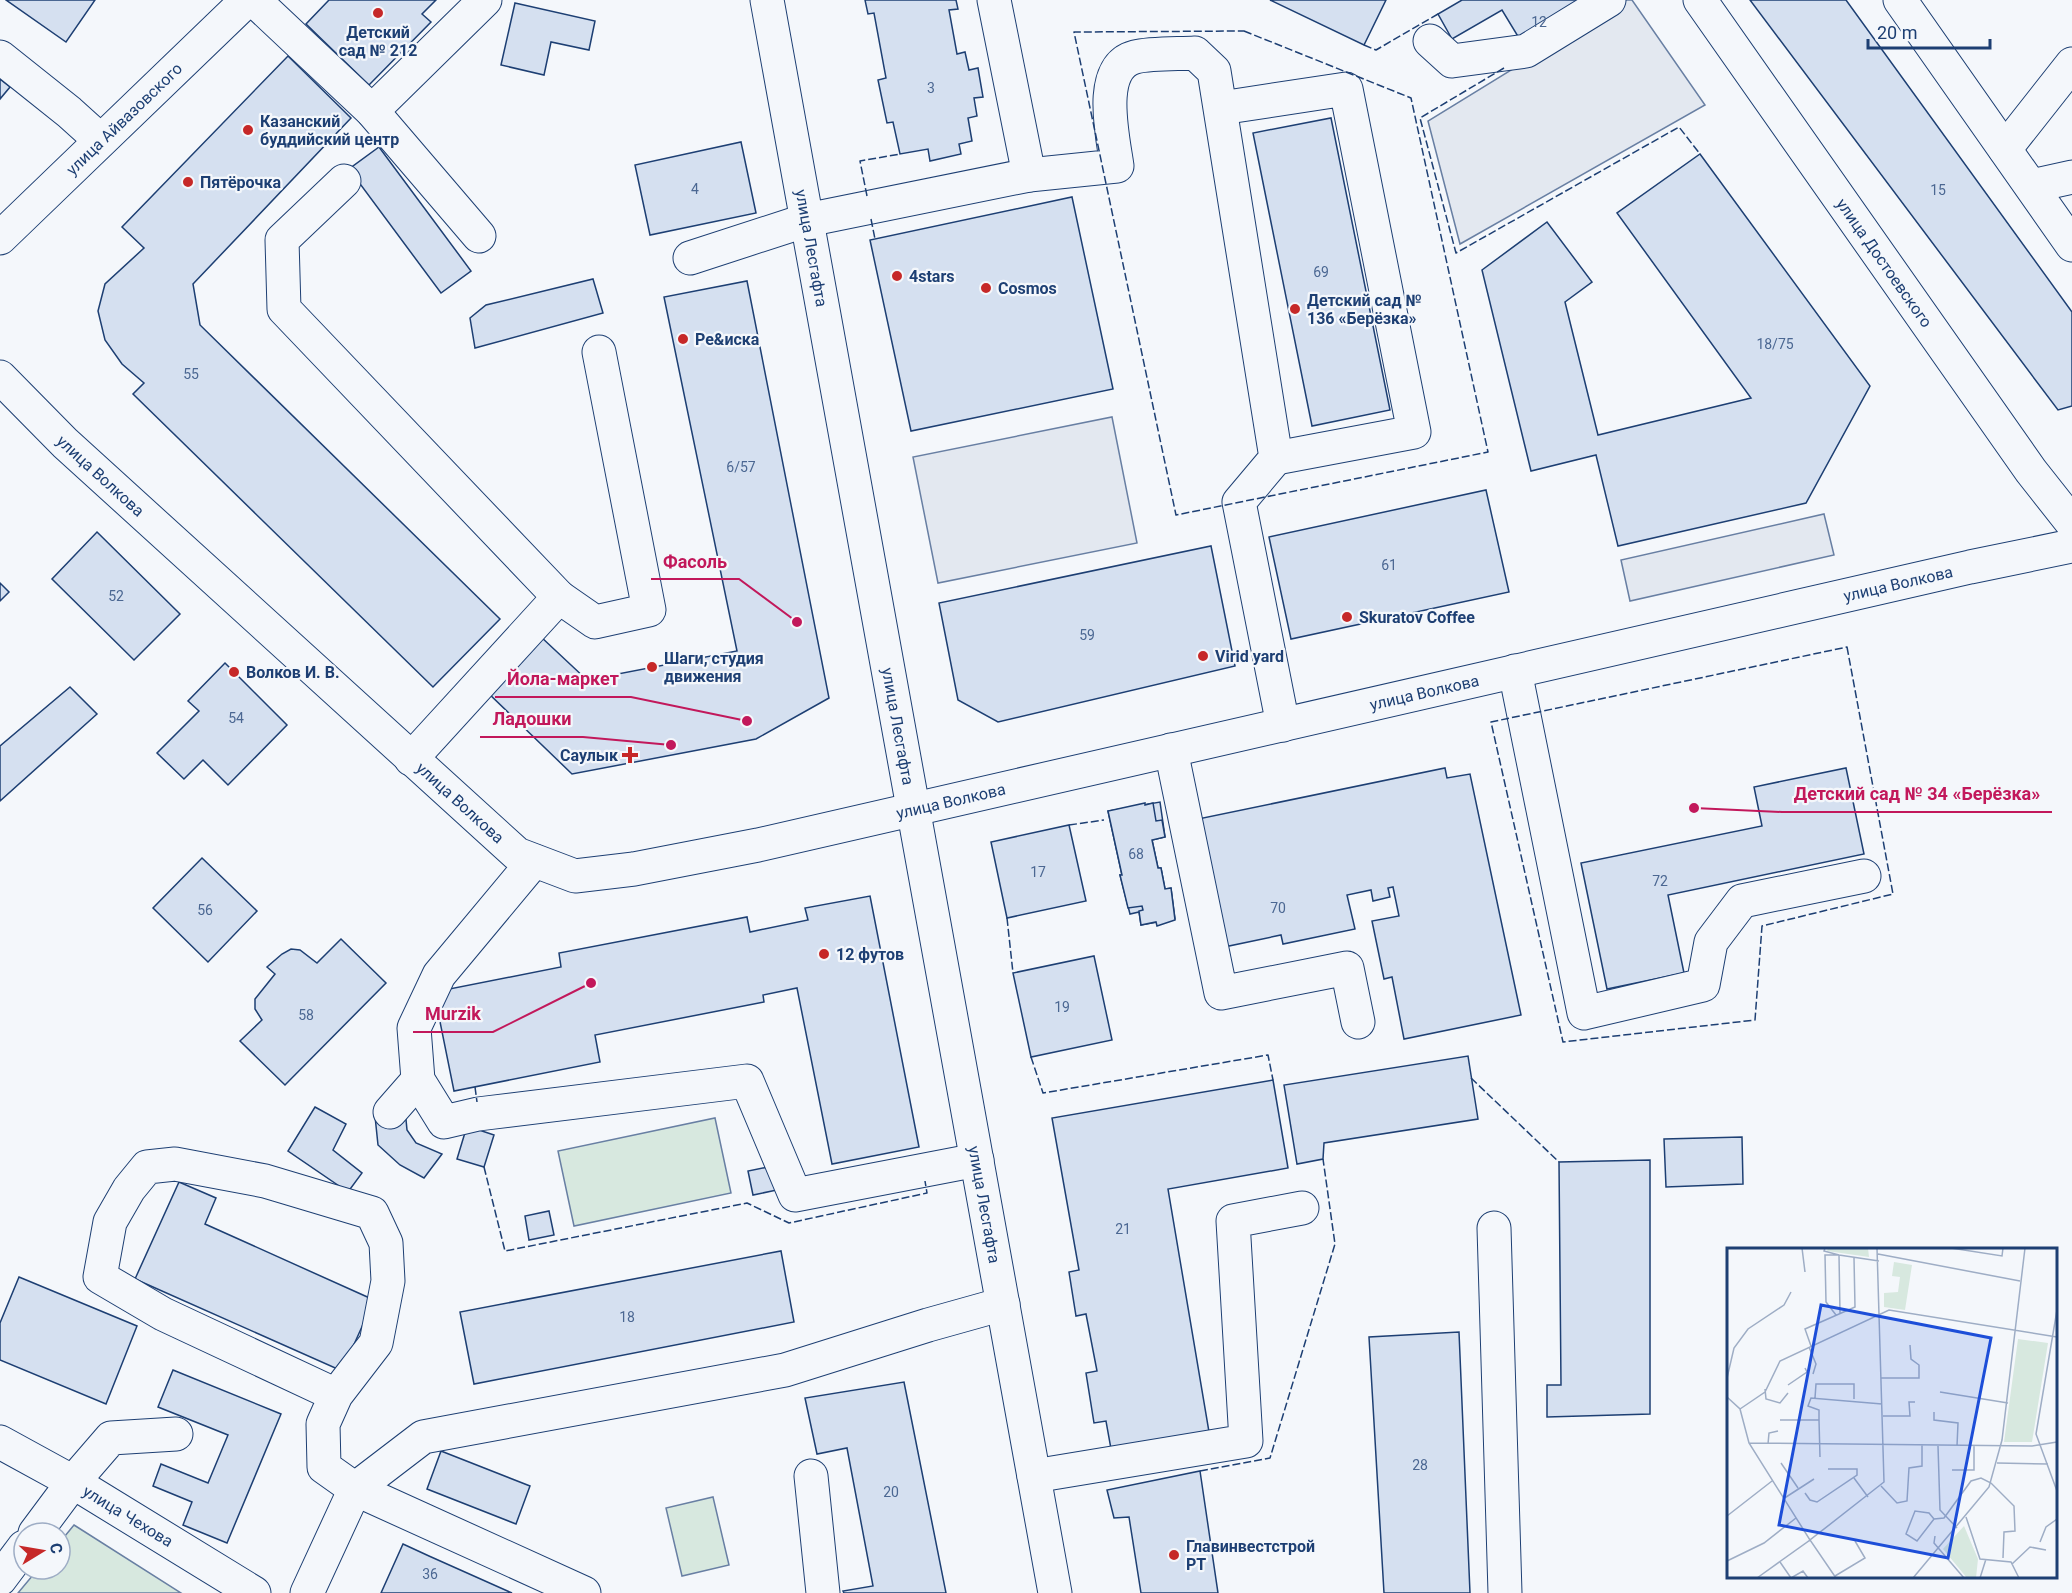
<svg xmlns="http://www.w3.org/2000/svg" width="2072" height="1593" viewBox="0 0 2072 1593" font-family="Roboto,sans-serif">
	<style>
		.green { fill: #d7e8df; stroke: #687fa3; stroke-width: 1.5 }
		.parking { fill: #e3e8f0; stroke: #687fa3; stroke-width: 1.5 }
		.building { fill: #d5e0f0; stroke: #1d3f73; stroke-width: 1.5 }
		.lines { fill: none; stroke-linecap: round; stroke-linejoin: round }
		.minor-casing { stroke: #1d3f73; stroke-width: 35 }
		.major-casing { stroke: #1d3f73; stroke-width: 35 }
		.minor { stroke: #f4f7fb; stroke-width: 33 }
		.major { stroke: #f4f7fb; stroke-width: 33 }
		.fence { stroke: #1d3f73; stroke-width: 1.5; stroke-dasharray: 8 3; stroke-linecap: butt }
		.poi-dot { fill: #c62828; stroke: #f4f7fb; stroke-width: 2 }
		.labels { text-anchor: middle; stroke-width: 4.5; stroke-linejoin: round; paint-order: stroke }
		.number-label { font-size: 14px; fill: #4b6792 }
		.poi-label { font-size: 16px; font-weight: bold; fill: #1d3f73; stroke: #f4f7fb; text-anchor: start }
		.street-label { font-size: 16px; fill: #1d3f73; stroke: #f4f7fb }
		.inset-road { fill: none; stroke: #9eadc5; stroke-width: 1.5 }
		.view { fill: #1d4ed8; fill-opacity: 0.15; stroke: #1d4ed8; stroke-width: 3 }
		.inset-edge { fill: none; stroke: #1d3f73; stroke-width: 3 }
		.leader { fill: none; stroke: #c2185b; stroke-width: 2 }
		.callout-dot { fill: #c2185b; stroke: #f4f7fb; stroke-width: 2 }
		.callout-label { font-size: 18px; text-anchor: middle; font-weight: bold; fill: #c2185b; stroke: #f4f7fb; stroke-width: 4.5; stroke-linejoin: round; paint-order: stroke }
	</style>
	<rect width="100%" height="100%" fill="#f4f7fb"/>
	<g class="green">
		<polygon points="715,1118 731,1193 574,1226 558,1151"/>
		<polygon points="713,1497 729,1565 682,1576 666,1508"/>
		<polygon points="74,1525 181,1593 18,1593 38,1569 60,1569 60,1542"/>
	</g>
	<g class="parking">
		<polygon points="1625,0 1632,0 1705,105 1460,244 1428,121"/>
		<polygon points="1112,417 1137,543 938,583 913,457"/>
		<polygon points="1824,514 1834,555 1630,601 1621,560"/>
	</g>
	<g class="building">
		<polygon points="6,0 95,0 66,42"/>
		<polygon points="329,0 436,0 422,14 431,22 369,85 306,24"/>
		<polygon points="865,0 956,0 958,9 949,10 957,54 965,52 969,70 978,68 983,97 974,98 977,116 968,118 972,141 959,144 961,154 930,161 928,149 900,154 893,122 887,123 878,80 886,78 874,13 868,14"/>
		<polygon points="1270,0 1386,0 1364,45"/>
		<polygon points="1462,0 1604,0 1525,48 1502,10 1452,39 1438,14"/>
		<polygon points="1750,0 1846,0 2072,312 2072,406 2058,410"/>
		<polygon points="515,3 595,21 589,50 551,42 544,75 501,65"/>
		<polygon points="288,56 351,118 193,284 200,325 500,619 433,687 133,394 144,383 122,364 105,340 98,311 105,284 144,248 122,227"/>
		<polygon points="0,79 10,87 0,99"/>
		<polygon points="1331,118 1390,410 1312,426 1253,133"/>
		<polygon points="741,142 756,213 650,235 635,165"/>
		<polygon points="379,147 471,271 441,293 349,169"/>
		<polygon points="1700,154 1870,386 1806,503 1618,546 1596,455 1531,471 1482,270 1547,222 1592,282 1565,302 1598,435 1751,398 1617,213"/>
		<polygon points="1072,197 1113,389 911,431 870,240"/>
		<polygon points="593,279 603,313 475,348 470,318 486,305"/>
		<polygon points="747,281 829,698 756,739 572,774 485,690 540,636 587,680 737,651 664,297"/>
		<polygon points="1486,490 1509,592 1291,639 1269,537"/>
		<polygon points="97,532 180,614 134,660 52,579"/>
		<polygon points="1211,546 1235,666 998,722 958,700 939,603"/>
		<polygon points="0,583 9,592 0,601"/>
		<polygon points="225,663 287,725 228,785 203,760 184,779 157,753 199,711 188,701"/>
		<polygon points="70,687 97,714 0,801 0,746"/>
		<polygon points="1445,768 1447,778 1470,774 1521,1015 1404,1039 1392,977 1384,979 1372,921 1399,916 1393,887 1388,888 1390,897 1373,901 1371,890 1347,895 1355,929 1283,944 1281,935 1224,947 1198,819"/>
		<polygon points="1846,768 1864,854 1668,895 1684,973 1607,989 1581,863 1762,826 1754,787"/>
		<polygon points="1160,802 1165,837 1152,840 1158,868 1161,868 1165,889 1171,888 1175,919 1141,925 1139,912 1130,914 1120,875 1122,875 1108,811"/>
		<polygon points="1145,803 1145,805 1153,803 1156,821 1162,820 1165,837 1152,840 1158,868 1161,868 1165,889 1171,888 1175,920 1157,926 1156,922 1141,925 1139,911 1143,910 1142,906 1128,908 1120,875 1122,875 1108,811"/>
		<polygon points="1069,825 1086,901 1007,918 991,842"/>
		<polygon points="202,858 257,911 208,962 153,908"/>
		<polygon points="870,896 919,1147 832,1164 797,988 763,995 764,1002 595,1035 600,1062 454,1091 434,992 561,967 559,953 747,917 750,932 808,920 805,908"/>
		<polygon points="341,939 386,983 285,1085 240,1041 262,1020 255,1009 255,999 275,974 267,967 282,954 291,949 300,950 317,963"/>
		<polygon points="1094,956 1112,1040 1031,1057 1013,973"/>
		<polygon points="1468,1056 1478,1119 1324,1143 1323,1159 1297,1164 1284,1085"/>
		<polygon points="1273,1080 1288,1168 1168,1189 1209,1432 1111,1449 1106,1421 1094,1423 1086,1373 1097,1371 1086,1314 1076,1316 1069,1272 1079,1270 1052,1118"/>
		<polygon points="315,1107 346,1124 333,1150 362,1173 348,1192 288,1151"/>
		<polygon points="405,1109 407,1130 416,1143 442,1154 424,1178 400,1165 378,1145 375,1116"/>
		<polygon points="467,1126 494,1135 484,1167 457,1159"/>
		<polygon points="1742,1137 1743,1184 1666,1187 1664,1139"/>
		<polygon points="1650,1160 1650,1414 1547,1417 1547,1385 1561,1385 1559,1162"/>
		<polygon points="773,1166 777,1190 753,1195 748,1171"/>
		<polygon points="179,1182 216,1198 205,1224 374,1300 342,1371 135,1279"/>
		<polygon points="549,1211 554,1235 529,1240 525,1216"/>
		<polygon points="781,1251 794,1322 474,1384 460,1312"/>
		<polygon points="19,1277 137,1326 106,1404 0,1360 0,1323"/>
		<polygon points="1459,1332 1470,1593 1384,1593 1369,1337"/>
		<polygon points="173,1370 281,1414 227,1543 183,1525 192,1502 153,1486 161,1464 208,1483 228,1435 158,1407"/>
		<polygon points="904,1382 946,1593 844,1593 843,1591 873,1586 847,1448 817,1454 805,1398"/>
		<polygon points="441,1451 530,1486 516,1524 427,1489"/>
		<polygon points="1200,1471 1218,1593 1141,1593 1129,1517 1114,1518 1107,1490"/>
		<polygon points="403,1544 429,1556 512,1593 381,1593"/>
	</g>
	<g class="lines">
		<defs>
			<g id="minor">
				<polyline points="254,0 372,111 479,236"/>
				<path id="s1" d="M767,0L1055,1593"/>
				<path id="s2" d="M1700,0L2031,471L2072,523"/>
				<polyline points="1900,0 2072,245"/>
				<polyline points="1430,41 1452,61 1526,51 1609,0"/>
				<polyline points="0,57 69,112 100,140"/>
				<polyline points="1221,108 1346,89 1414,432 1276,458"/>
				<polyline points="372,111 485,0"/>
				<polyline points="2005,149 2072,64"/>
				<path d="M1029,175L1117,166C1113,137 1096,67 1135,57C1151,53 1178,54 1195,53L1214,71L1276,458L1239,502L1283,725"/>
				<polyline points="344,181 282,240 284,309 559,597 595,622 649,610 599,352"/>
				<polyline points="2032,186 2072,177"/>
				<path id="s3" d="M0,238L247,0"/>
				<polyline points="690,258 807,220 1029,175 994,0"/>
				<polyline points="1515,671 1584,1013 1703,985 1711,942 1742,901 1864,876"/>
				<polyline points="1171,750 1221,993 1347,968 1358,1022"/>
				<polyline points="411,759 559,597"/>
				<polyline points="534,861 439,975 414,1028 418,1080 444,1122 478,1114 747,1081 795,1195 977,1160"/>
				<polyline points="390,1112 418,1080"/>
				<polyline points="1494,1228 1505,1593"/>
				<polyline points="336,1395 376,1343 388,1281 386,1243 372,1213 265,1181 175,1164 147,1167 129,1189 110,1222 100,1277 163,1314 336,1395 323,1424 324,1467 355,1489 584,1593"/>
				<path id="s4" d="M0,1442L73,1482L254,1593"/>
				<polyline points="811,1476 823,1593"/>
				<polyline points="1034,1476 1246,1441 1233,1221 1302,1208"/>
				<polyline points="35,1533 73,1482 111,1438 176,1434"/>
				<polyline points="0,1579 24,1547"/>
				<polyline points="307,1593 355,1489 423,1437 785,1370 928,1325 1003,1304"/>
			</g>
			<g id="major">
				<path id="s5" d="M0,377L65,443L517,854L575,876L634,869L758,845L1970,567L2072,546"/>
			</g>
		</defs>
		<use href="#minor" class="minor-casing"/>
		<use href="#major" class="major-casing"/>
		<use href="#minor" class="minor"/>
		<use href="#major" class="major"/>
		<g class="fence">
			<polygon points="1244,31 1411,98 1488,452 1176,515 1074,32"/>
			<polyline points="1364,45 1376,50 1438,14"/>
			<polyline points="1504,68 1420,118 1456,253 1679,127 1700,154"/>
			<polyline points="867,196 860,161 900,154"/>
			<polyline points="871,219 875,239"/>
			<polygon points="1847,647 1893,894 1762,926 1755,1020 1563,1042 1491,722"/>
			<polyline points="1069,825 1104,820"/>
			<polyline points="1007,918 1013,973"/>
			<polyline points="1031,1057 1043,1093 1268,1055 1273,1080"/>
			<polyline points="1471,1078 1559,1162"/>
			<polyline points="475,1087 477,1102"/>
			<polyline points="484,1167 505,1251 747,1203 789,1223 927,1193 925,1181"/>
			<polyline points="1200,1471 1270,1458 1335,1244 1323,1159"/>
		</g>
	</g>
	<g class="poi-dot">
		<circle cx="378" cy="13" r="6"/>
		<circle cx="248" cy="130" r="6"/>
		<circle cx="188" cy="182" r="6"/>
		<circle cx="897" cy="276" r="6"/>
		<circle cx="986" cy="288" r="6"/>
		<circle cx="1295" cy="309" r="6"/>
		<circle cx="683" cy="339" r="6"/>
		<circle cx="1347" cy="617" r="6"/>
		<circle cx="1203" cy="656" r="6"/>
		<circle cx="652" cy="667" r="6"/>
		<circle cx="234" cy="672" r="6"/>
		<path d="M627 746h6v6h6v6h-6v6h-6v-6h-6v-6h6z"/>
		<circle cx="824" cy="954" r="6"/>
		<circle cx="1174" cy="1555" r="6"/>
	</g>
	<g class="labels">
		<g class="number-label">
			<text x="1539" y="27">12</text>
			<text x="931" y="93">3</text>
			<text x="695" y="194">4</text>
			<text x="1938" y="195">15</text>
			<text x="1321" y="277">69</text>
			<text x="1775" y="349">18/75</text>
			<text x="191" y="379">55</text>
			<text x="741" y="472">6/57</text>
			<text x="1389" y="570">61</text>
			<text x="116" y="601">52</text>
			<text x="1087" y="640">59</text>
			<text x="236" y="723">54</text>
			<text x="1136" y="859">68</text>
			<text x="1038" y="877">17</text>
			<text x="1660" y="886">72</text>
			<text x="1278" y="913">70</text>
			<text x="205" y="915">56</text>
			<text x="1062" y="1012">19</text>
			<text x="306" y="1020">58</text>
			<text x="1123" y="1234">21</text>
			<text x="627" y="1322">18</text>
			<text x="1420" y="1470">28</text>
			<text x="891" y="1497">20</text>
			<text x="430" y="1579">36</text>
		</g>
		<g class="poi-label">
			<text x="378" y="38" text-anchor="middle">Детский<tspan x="378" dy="18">сад № 212</tspan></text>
			<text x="260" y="127">Казанский<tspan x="260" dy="18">буддийский центр</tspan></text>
			<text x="200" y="188">Пятёрочка</text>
			<text x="909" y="282">4stars</text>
			<text x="998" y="294">Cosmos</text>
			<text x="1307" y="306">Детский сад №<tspan x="1307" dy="18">136 «Берёзка»</tspan></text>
			<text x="695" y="345">Ре&amp;иска</text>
			<text x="1359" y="623">Skuratov Coffee</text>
			<text x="1215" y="662">Virid yard</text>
			<text x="664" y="664">Шаги, студия<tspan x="664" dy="18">движения</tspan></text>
			<text x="246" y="678">Волков И. В.</text>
			<text x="618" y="761" text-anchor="end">Саулык</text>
			<text x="836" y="960">12 футов</text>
			<text x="1186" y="1552">Главинвестстрой<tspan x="1186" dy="18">РТ</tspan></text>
		</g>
		<g class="street-label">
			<text dy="6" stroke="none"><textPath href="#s3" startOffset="172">улица Айвазовского</textPath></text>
			<text dy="6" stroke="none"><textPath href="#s1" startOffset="252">улица Лесгафта</textPath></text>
			<text dy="6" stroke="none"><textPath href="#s2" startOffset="321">улица Достоевского</textPath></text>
			<text dy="6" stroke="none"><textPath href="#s5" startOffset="141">улица Волкова</textPath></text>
			<text dy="6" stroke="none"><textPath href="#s5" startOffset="2121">улица Волкова</textPath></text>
			<text dy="6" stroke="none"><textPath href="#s5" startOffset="1635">улица Волкова</textPath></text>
			<text dy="6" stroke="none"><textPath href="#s1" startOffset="738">улица Лесгафта</textPath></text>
			<text dy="6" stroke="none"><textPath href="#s5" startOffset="1149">улица Волкова</textPath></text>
			<text dy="6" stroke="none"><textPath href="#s5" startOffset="627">улица Волкова</textPath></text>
			<text dy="6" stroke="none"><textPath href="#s1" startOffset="1224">улица Лесгафта</textPath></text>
			<text dy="6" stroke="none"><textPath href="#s4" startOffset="148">улица Чехова</textPath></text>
		</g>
	</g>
	<g transform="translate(1727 1248)">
		<rect width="330" height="330" fill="#f4f7fb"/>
		<path d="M101,0H141L142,9L100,3ZM167,14L185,17L178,62L157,59V45L171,44L173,29L165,28ZM291,91L321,95L305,194H277ZM237,278L251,311L249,330H240L216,301Z" fill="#d7e8df"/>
		<path class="inset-road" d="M75,0L78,24M98,0L97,3L112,7L152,13M224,0L275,8L276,0M151,6L293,33M112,7L113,65M330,62L309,186L330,243M109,67L99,54L98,7H112M84,98L78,81L128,59L127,10M82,99L89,116L86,126M0,130L7,100L21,81L57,57L64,44M154,130H192V117L184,111L183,97M61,137L80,124L78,120M38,141L39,151L53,155L61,145M213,144L281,155M0,149L13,161L22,195L83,292L30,330M88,150L89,136H127V151M13,161L38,144L53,113L162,62L330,89M207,164V172L231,175L230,198M156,168H183L182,154H188M53,172H92L93,209M92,172V162L81,158L84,150L155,156M22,195L305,198L330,194M41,196L42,185L51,183M211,198L213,262L230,280M54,215L71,240M270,215L321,216M225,222H247V198M127,230L141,249M154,238L170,255L180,253L182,220L195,218V197M78,245L83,252L90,254L130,227V221H101M56,251L87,231M0,268L45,233M239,269L253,311L284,314L292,330M207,271L202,265L188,263L179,286L190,293L207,271L217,270L244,233L254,230L264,235L287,258L288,283L277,284L276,310M208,288L207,295L237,330M313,294L319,279L330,271M0,313L37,295L69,270M53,314L64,330L76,323L81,330M285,316L303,299L319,302M108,328L138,310L128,293M109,330L83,292L157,234L150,0M186,330L262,239L275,192L298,0M253,330L259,311"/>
		<path class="view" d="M94,57L264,90L221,310L52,277Z"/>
		<rect width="330" height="330" class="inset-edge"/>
	</g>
	<path class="leader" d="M797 622L739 579H651M747 721L631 697H495M671 745L583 737H480M1694 808L1782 812H2052M591 983L493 1032H413"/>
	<g class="callout-dot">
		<circle cx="797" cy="622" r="6"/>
		<circle cx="747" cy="721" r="6"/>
		<circle cx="671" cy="745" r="6"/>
		<circle cx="1694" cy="808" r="6"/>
		<circle cx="591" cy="983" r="6"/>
	</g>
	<g class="callout-label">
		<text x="695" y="568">Фасоль</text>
		<text x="563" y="685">Йола-маркет</text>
		<text x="532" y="725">Ладошки</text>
		<text x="1917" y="800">Детский сад № 34 «Берёзка»</text>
		<text x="453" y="1020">Murzik</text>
	</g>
	<g transform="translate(42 1551) rotate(79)"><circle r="28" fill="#f4f7fb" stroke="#9eadc5" stroke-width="1.5"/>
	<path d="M0-4.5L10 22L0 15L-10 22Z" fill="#c62828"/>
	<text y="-9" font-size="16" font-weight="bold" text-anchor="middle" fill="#1d3f73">С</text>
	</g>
	<path d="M1868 39v9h122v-9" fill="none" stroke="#1d3f73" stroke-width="3"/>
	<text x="1877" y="39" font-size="18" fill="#1d3f73" stroke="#f4f7fb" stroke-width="4.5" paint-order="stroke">20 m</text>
</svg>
